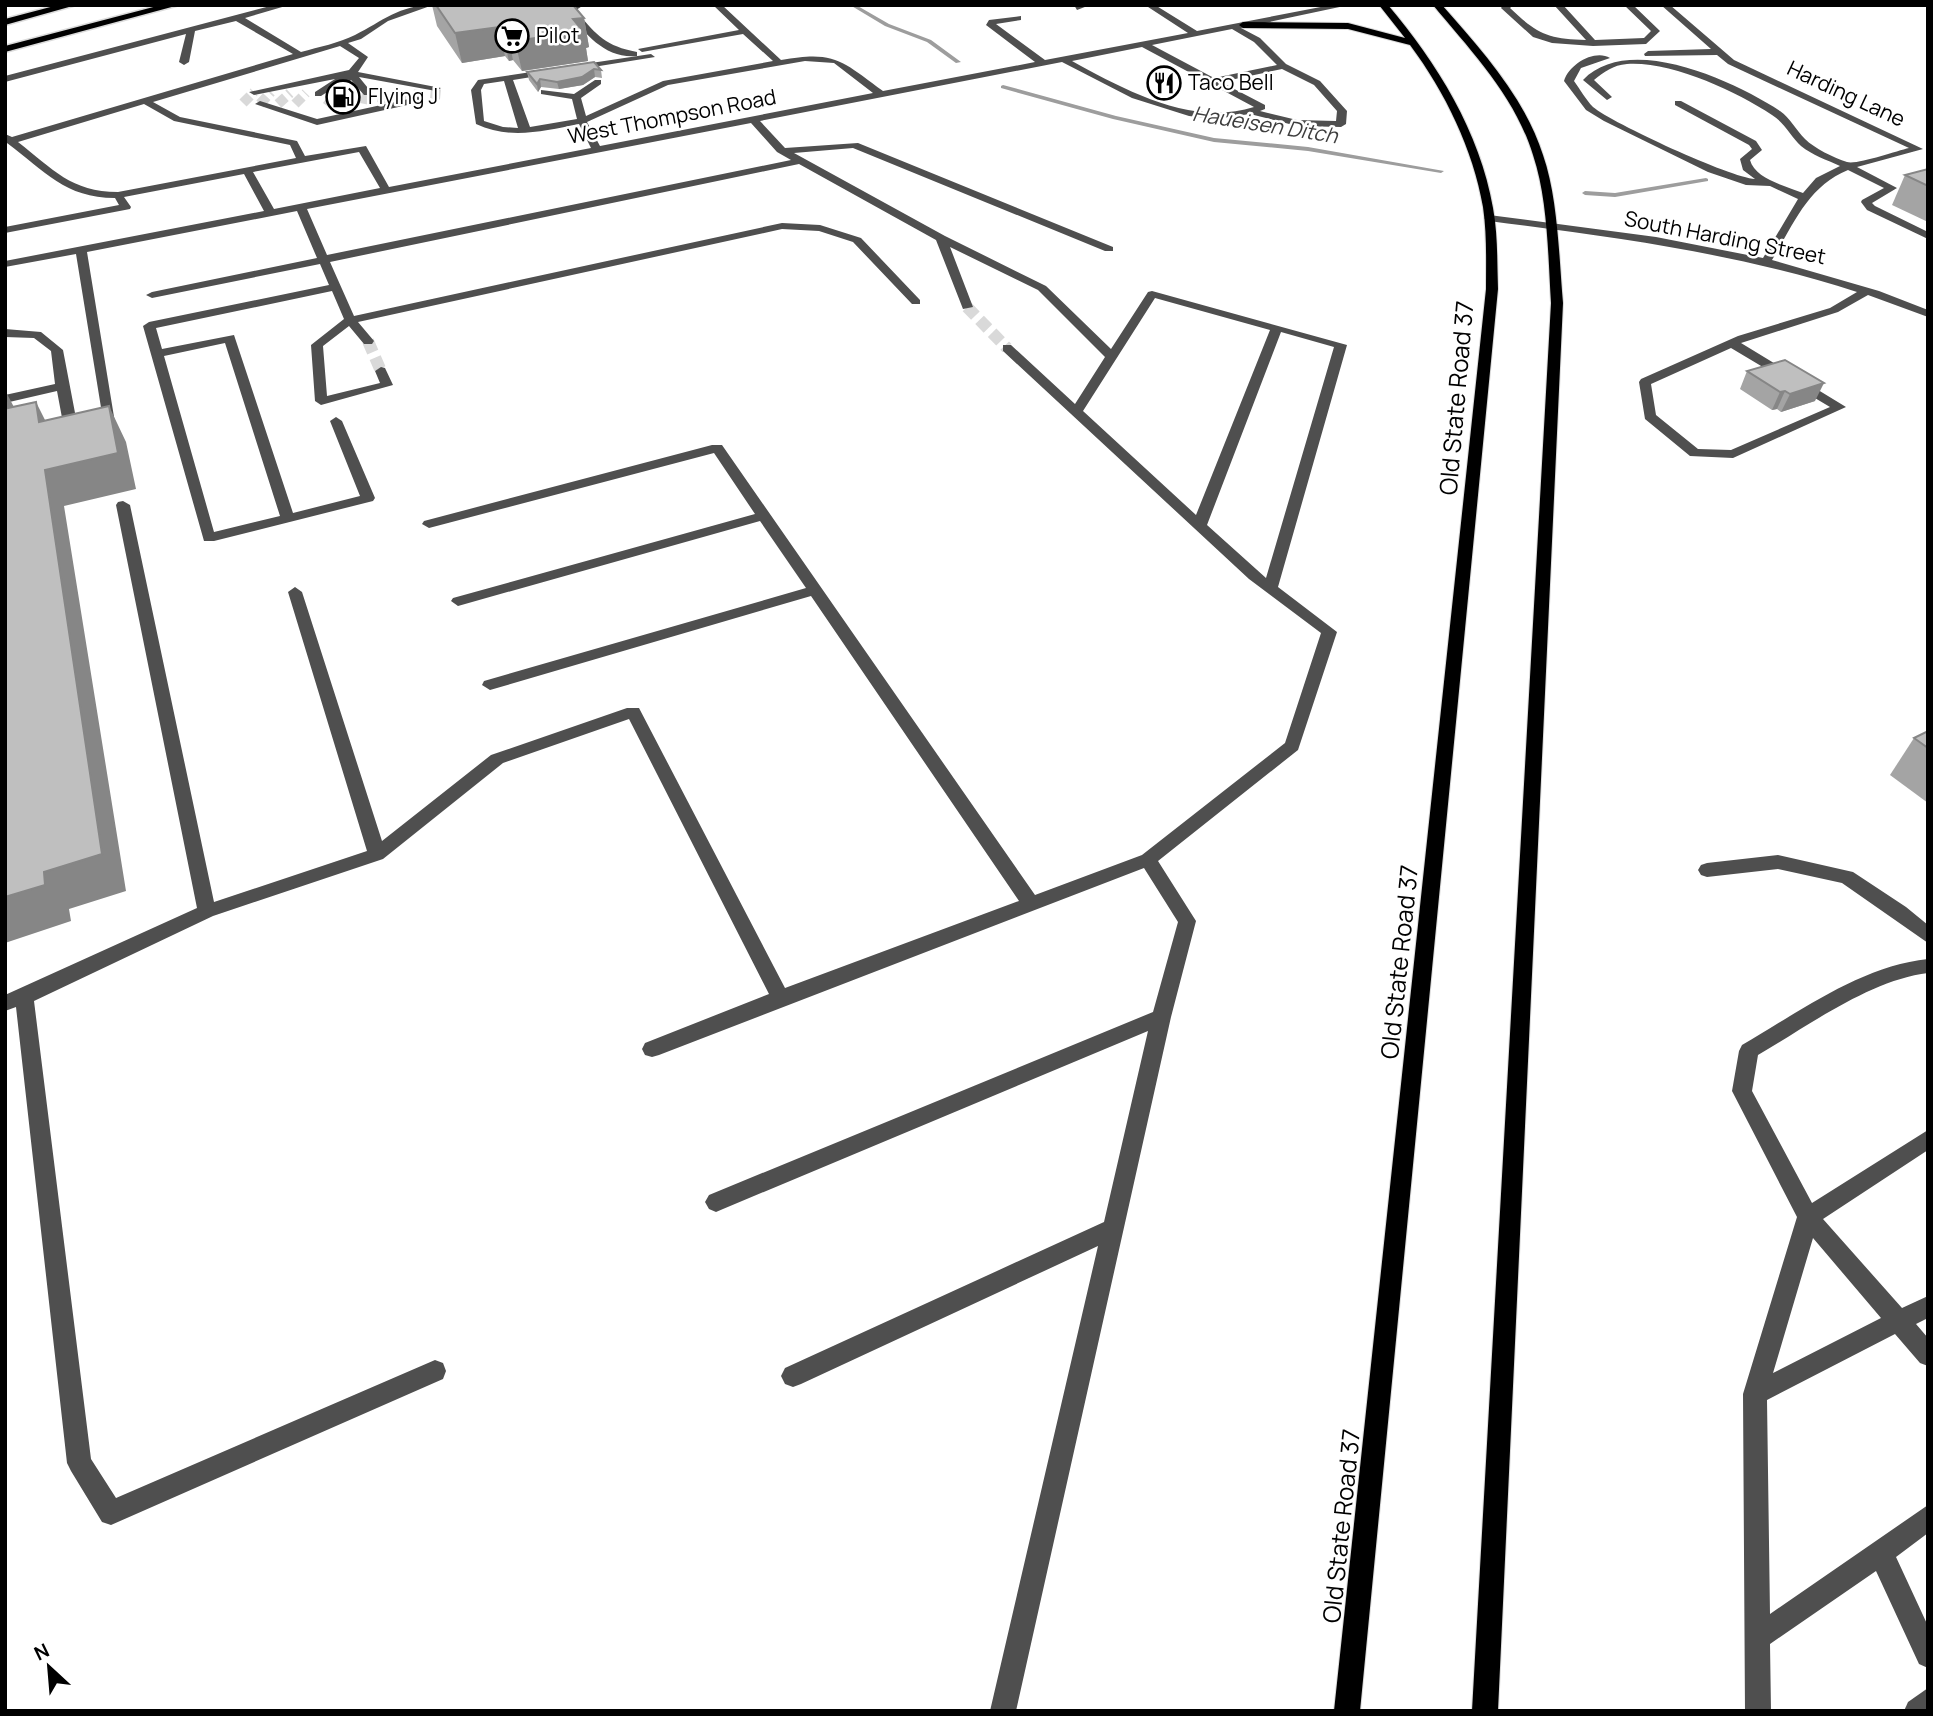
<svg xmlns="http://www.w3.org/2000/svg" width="1933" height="1716" viewBox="0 0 1933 1716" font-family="Manrope,sans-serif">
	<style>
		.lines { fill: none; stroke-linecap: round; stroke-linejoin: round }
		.stream { fill: #9d9d9d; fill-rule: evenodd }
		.minor-tunnel-far1 { stroke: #d9d9d9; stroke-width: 10; stroke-dasharray: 10 4.5; stroke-linecap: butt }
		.minor-tunnel { stroke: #d9d9d9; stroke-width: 12; stroke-dasharray: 12 6; stroke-linecap: butt }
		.major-casing { stroke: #dbdbdb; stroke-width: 2 }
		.highway-casing { stroke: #dbdbdb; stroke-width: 3 }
		.minor { fill: #4f4f4f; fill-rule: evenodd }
		.major { fill: #000; fill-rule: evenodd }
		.highway { fill: #000; fill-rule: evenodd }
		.wall { fill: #a4a4a4 }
		.shaded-wall { fill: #868686 }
		.building { fill: #bfbfbf; stroke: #868686; stroke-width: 2 }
		.labels { text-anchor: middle; stroke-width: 5; stroke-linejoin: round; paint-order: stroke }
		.far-poi-label { font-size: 21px; fill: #000; stroke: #fff; text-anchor: start }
		.far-street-label { font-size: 21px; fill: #000; stroke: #fff }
		.far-water-label { font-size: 21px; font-style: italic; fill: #3e3e3e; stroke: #fff }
		.street-label { font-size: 24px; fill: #000; stroke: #fff }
	</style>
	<rect width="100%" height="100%" fill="#fff"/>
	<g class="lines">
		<g class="stream">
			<polygon points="850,5 856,5 889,24 931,40 961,62 956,63 927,42 885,26"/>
			<polygon points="1003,85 1116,116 1214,138 1308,147 1444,171 1441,173 1308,151 1214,142 1113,119 1001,88 1001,86"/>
			<polygon points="1706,178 1708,179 1708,181 1615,197 1585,195 1582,193 1585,191 1615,193"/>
		</g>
		<g class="minor-tunnel-far1">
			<polyline points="435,99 436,88"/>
			<polyline points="418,100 419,89"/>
			<polyline points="400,102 403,91"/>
			<polyline points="243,103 254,92"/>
			<polyline points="382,103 384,92"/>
			<polyline points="260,104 271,92"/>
			<polyline points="278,104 290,93"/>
			<polyline points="295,104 306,93"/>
			<polyline points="365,104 367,93"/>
			<polyline points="327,106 335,95"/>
			<polyline points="345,106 351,95"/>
		</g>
		<g class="minor-tunnel">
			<polyline points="967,307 1007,348"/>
			<polyline points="368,341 381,371"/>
		</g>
		<defs>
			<g id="major">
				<path d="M1379,5H1388C1437,63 1480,132 1493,208C1498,235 1497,262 1498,289L1360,1711H1334L1486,289C1486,262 1487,234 1483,207C1473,149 1445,92 1410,45L1348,29L1243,28L1239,25L1243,22L1348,23L1405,38Z"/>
				<path d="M1433,5H1442C1481,49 1525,98 1543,155C1558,198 1559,257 1563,303L1498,1711H1472L1551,303C1548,256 1548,200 1533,155C1515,96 1471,51 1433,5Z"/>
			</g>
			<g id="highway">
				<polygon points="58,5 76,5 5,25 5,19"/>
				<polygon points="161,5 179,5 5,52 5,46"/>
			</g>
		</defs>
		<use href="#major" class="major-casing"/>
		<use href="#highway" class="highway-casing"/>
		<g class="minor">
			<path d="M274,5H289L245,18L301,52C319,47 339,43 355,35C383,21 399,5 433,5L388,21L361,39L348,43L368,57L358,72L441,88L436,91L359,77L372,93L370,95H364L351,80L338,97L330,95L338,85L321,96H315V92L335,79L254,95L249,92L349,70L359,58L340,46L153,102L180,117L297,141L305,156L366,146L389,187L591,148L579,124C543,131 510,140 476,124L471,90L478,80L651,54L655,57L513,80L530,127L577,119L572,99L541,94V90L574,94L595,80H601V84L581,98L586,116L663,81L773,61L743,34L642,52L638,49L739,30L713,5H722L781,60C835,50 842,61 883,91L1035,62L986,25L989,20L1021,16V20L996,24L1045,60L1188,33L1145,5H1155L1197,31L1331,5H1349L1241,28L1260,38L1286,64L1320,81L1347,111L1346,124L1341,127L1297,126L1250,114L1215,119L1189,116L1132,98L1062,62L760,121L785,148L858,143L1113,247V251H1105L853,148L794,153L945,236L1046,286L1111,349L1148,292L1152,291L1347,345L1278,587L1337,632L1298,750L1158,861L1196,921L1171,1017L1016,1711H990L1098,1246L801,1384L793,1387L785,1384L781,1376L785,1368L1104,1222L1148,1031L723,1209L716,1212L709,1209L705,1202L709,1195L1153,1012L1178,922L1144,868L659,1055L652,1057L645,1055L642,1049L645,1043L769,994L629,719L503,763L383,859L213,916L34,1001L91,1459L116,1498L435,1360L443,1363L446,1371L443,1379L111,1525L102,1522L71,1471L67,1463L16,1007L5,1011V995L197,908L116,505L118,502L123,501L130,505L214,902L367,851L288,592L295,587L302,592L382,841L491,755L627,708H639L785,988L1019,901L811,596L490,690L482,685L484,681L806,588L760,521L458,606L451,601L453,598L755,514L714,453L429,528L422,524L424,521L712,445H722L1035,895L1142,855L1285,743L1321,633L1249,579L1003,351V345H1011L1075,404L1105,357L1038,290L950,247L973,307L963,309L936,240L799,164L330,262L354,316L782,223L820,225L861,238L920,300V304H912L853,242L819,231L782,229L358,322L374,341L372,344H364L349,326L323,346L327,396L380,383L375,371L381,367L385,368L393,385L321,405L315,401L311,345L344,319L332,291L156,328L162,349L234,335L293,513L360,496L330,421L336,417L342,421L375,498L373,501L214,541H204L143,326L149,322L329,285L320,264L152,298L146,295L152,292L317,258L297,211L87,252L116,429L115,432H105L76,254L5,267V261L264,211L244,174L124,197L131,207L130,209L5,233V227L119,205L115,198C65,198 45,171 7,143L5,134L12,137L293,54L236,21L195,31L189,62L184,65L179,62L186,34L5,82V76ZM1232,29L1254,42L1277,65L1214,78L1152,45ZM1142,47L1254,107C1192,127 1125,90 1072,61ZM805,61L834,63L873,93L600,146L587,122L668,85ZM1282,69L1314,85L1337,111L1336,121L1297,120L1260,111L1265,109V105L1221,82ZM504,81L518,128L503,127L484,121L481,90L484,84ZM144,104L174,121L290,145L296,158L118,192C71,192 53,169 18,142ZM751,123L777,152L791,160L327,255L307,209ZM359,152L380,188L274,209L253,172ZM1155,298L1270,330L1196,515L1083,411ZM1281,332L1334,347L1266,578L1207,525ZM225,343L280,516L214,532L164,356Z"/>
			<path d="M572,5H584L576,10L577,12C597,36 606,46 637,52V56C606,59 586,35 569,13L567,9Z"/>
			<polygon points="1074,5 1090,5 1077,10"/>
			<path d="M1513,5L1510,8C1537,34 1548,39 1586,40L1554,5H1563L1595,40L1644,38L1651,31L1624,5H1633L1660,31L1646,44L1593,46L1552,43L1533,37L1501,8L1503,5Z"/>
			<path d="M1661,5H1670L1734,60L1923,149L1857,167L1897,188L1872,203L1875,206L1928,232V239L1867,210L1861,202L1862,200L1884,188L1848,170C1808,186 1793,225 1772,260L1879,291L1928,310V317L1868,295L1838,312L1741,343L1846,407L1733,458L1690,456L1645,419L1639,382L1641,379L1738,336L1830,308L1857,292C1737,253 1613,237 1489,221L1484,218L1489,215L1656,237L1763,258L1798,199L1770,186L1746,185L1708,172L1604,121L1586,110L1564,81C1569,64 1595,49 1610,58L1581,68L1574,81C1580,89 1586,100 1593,107C1612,123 1731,178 1755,179L1743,170L1740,159L1752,149L1749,145L1675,105V101H1681L1756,141L1762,150L1750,160C1755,179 1786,186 1803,193L1816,178L1840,166C1827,160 1812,155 1801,146C1791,137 1785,123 1772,115C1736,91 1671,61 1627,64C1613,65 1604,72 1594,80L1612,97L1607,100L1583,80C1629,32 1734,81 1780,111C1790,118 1796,130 1805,139C1814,148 1834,158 1847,162C1857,165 1896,151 1909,148L1728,64L1717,55L1645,56L1644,54L1648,51L1711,49ZM1731,348L1830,407L1731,450L1698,449L1656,415L1651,384Z"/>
			<polygon points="418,97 421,98 421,102 317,125 255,104 260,101 317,119"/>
			<polygon points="5,329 41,332 63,350 80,439 78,442 68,442 66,439 57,391 5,403 5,395 55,384 51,351 34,338 5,337"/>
			<polygon points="1778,855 1853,872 1906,907 1928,925 1928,943 1842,883 1778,869 1707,877 1701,875 1698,870 1701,865 1707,863"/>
			<path d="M1928,959V973C1870,980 1808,1026 1758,1055L1752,1091L1812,1203L1928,1130V1150L1823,1219L1902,1308L1928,1296V1318L1916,1324L1928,1338V1366L1920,1363L1895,1334L1767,1400L1770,1614L1928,1505V1533L1896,1557L1928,1626V1668L1919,1664L1876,1571L1770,1644L1771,1711H1745L1743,1394L1797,1217L1732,1091L1739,1051L1742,1045C1799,1012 1861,966 1928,959ZM1813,1238L1881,1318L1773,1373Z"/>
			<polygon points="1928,1688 1928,1711 1904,1711 1908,1702"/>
		</g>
		<use href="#major" class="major"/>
		<use href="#highway" class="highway"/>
	</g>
	<g class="wall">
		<polygon points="432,5 584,18 589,47 586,48 588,61 522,71 513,60 509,61 505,56 462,63 437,26"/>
		<polygon points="594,62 601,70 602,78 595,77 583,85 559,89 541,87 538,92 529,80 527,72"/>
		<polygon points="1928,169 1928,222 1892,205 1905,175"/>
		<polygon points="1747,371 1815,401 1781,412 1777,409 1772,410 1740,389"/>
		<polygon points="1928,731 1928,803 1890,775 1914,738"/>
	</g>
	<g class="shaded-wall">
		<polygon points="584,18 589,47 586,48 588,61 522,71 515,41 573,19"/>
		<polygon points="499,27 505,56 462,63 455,33"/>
		<polygon points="502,31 507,31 513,60 509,61"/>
		<polygon points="594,69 595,77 583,85 559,89 557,82"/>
		<polygon points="540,79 541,87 538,92 537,84"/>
		<polygon points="1824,383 1815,401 1781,412 1790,394"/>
		<polygon points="1785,391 1777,409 1772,410 1780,392"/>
		<polygon points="6,392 25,428 8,408"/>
		<polygon points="36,402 54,438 39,422"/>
		<polygon points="109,406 126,442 136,489 64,506 126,891 69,909 71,921 5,943 5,897 44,872 45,470"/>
	</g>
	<g class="building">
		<polygon points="436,5 573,5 584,18 573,19 583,31 515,41 507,31 502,31 499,27 455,33"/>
		<polygon points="594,62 601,70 594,69 582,77 557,82 540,79 537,84 527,72"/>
		<polygon points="1928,169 1928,186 1905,175"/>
		<polygon points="1785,360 1824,383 1790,394 1785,391 1780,392 1747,371"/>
		<polygon points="5,392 8,408 36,402 39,422 109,406 118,453 45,470 102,854 44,872 45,885 5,897"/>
		<polygon points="1928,731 1928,748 1914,738"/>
	</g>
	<defs>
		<symbol id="supermarket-ring" viewBox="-11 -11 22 22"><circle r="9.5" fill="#fff" stroke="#000" stroke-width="1.5"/><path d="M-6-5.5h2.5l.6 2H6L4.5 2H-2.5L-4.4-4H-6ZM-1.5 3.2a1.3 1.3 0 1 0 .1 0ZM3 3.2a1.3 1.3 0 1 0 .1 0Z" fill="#000"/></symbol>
		<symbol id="restaurant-ring" viewBox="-11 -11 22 22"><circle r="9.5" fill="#fff" stroke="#000" stroke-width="1.5"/><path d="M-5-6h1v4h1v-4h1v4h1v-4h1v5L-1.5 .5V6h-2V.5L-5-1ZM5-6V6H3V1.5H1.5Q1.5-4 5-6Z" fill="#000"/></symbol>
		<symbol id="fuel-ring" viewBox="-11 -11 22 22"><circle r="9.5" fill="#fff" stroke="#000" stroke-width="1.5"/><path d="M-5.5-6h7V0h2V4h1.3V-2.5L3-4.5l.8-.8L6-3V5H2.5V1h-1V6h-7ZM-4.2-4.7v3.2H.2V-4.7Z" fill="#000"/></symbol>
	</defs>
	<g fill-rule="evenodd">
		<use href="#supermarket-ring" x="493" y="17" width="38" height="38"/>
		<use href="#restaurant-ring" x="1145" y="64" width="38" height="38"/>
		<use href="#fuel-ring" x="324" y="78" width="38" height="38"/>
	</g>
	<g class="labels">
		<g class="far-poi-label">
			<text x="536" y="43">Pilot</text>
			<text x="1188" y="90">Taco Bell</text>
			<text x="368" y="104">Flying J</text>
		</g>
		<g class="far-street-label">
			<text transform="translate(1846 94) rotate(25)" y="7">Harding Lane</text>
			<text transform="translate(672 117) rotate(-11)" y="7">West Thompson Road</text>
			<text transform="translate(1725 238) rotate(11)" y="7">South Harding Street</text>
		</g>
		<g class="far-water-label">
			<text transform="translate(1265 125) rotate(9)" y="7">Haueisen Ditch</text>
		</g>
		<g class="street-label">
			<text transform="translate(1457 398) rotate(-85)" y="8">Old State Road 37</text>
			<text transform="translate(1400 962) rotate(-84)" y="8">Old State Road 37</text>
			<text transform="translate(1342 1526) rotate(-84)" y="8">Old State Road 37</text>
		</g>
	</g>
	<rect width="1933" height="1716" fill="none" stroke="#000000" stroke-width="14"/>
	<g transform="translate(49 1667) rotate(334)" stroke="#ffffff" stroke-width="5" paint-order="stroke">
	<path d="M0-5L12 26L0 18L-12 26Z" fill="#000000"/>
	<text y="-10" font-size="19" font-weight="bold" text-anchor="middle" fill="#000000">N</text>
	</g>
</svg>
